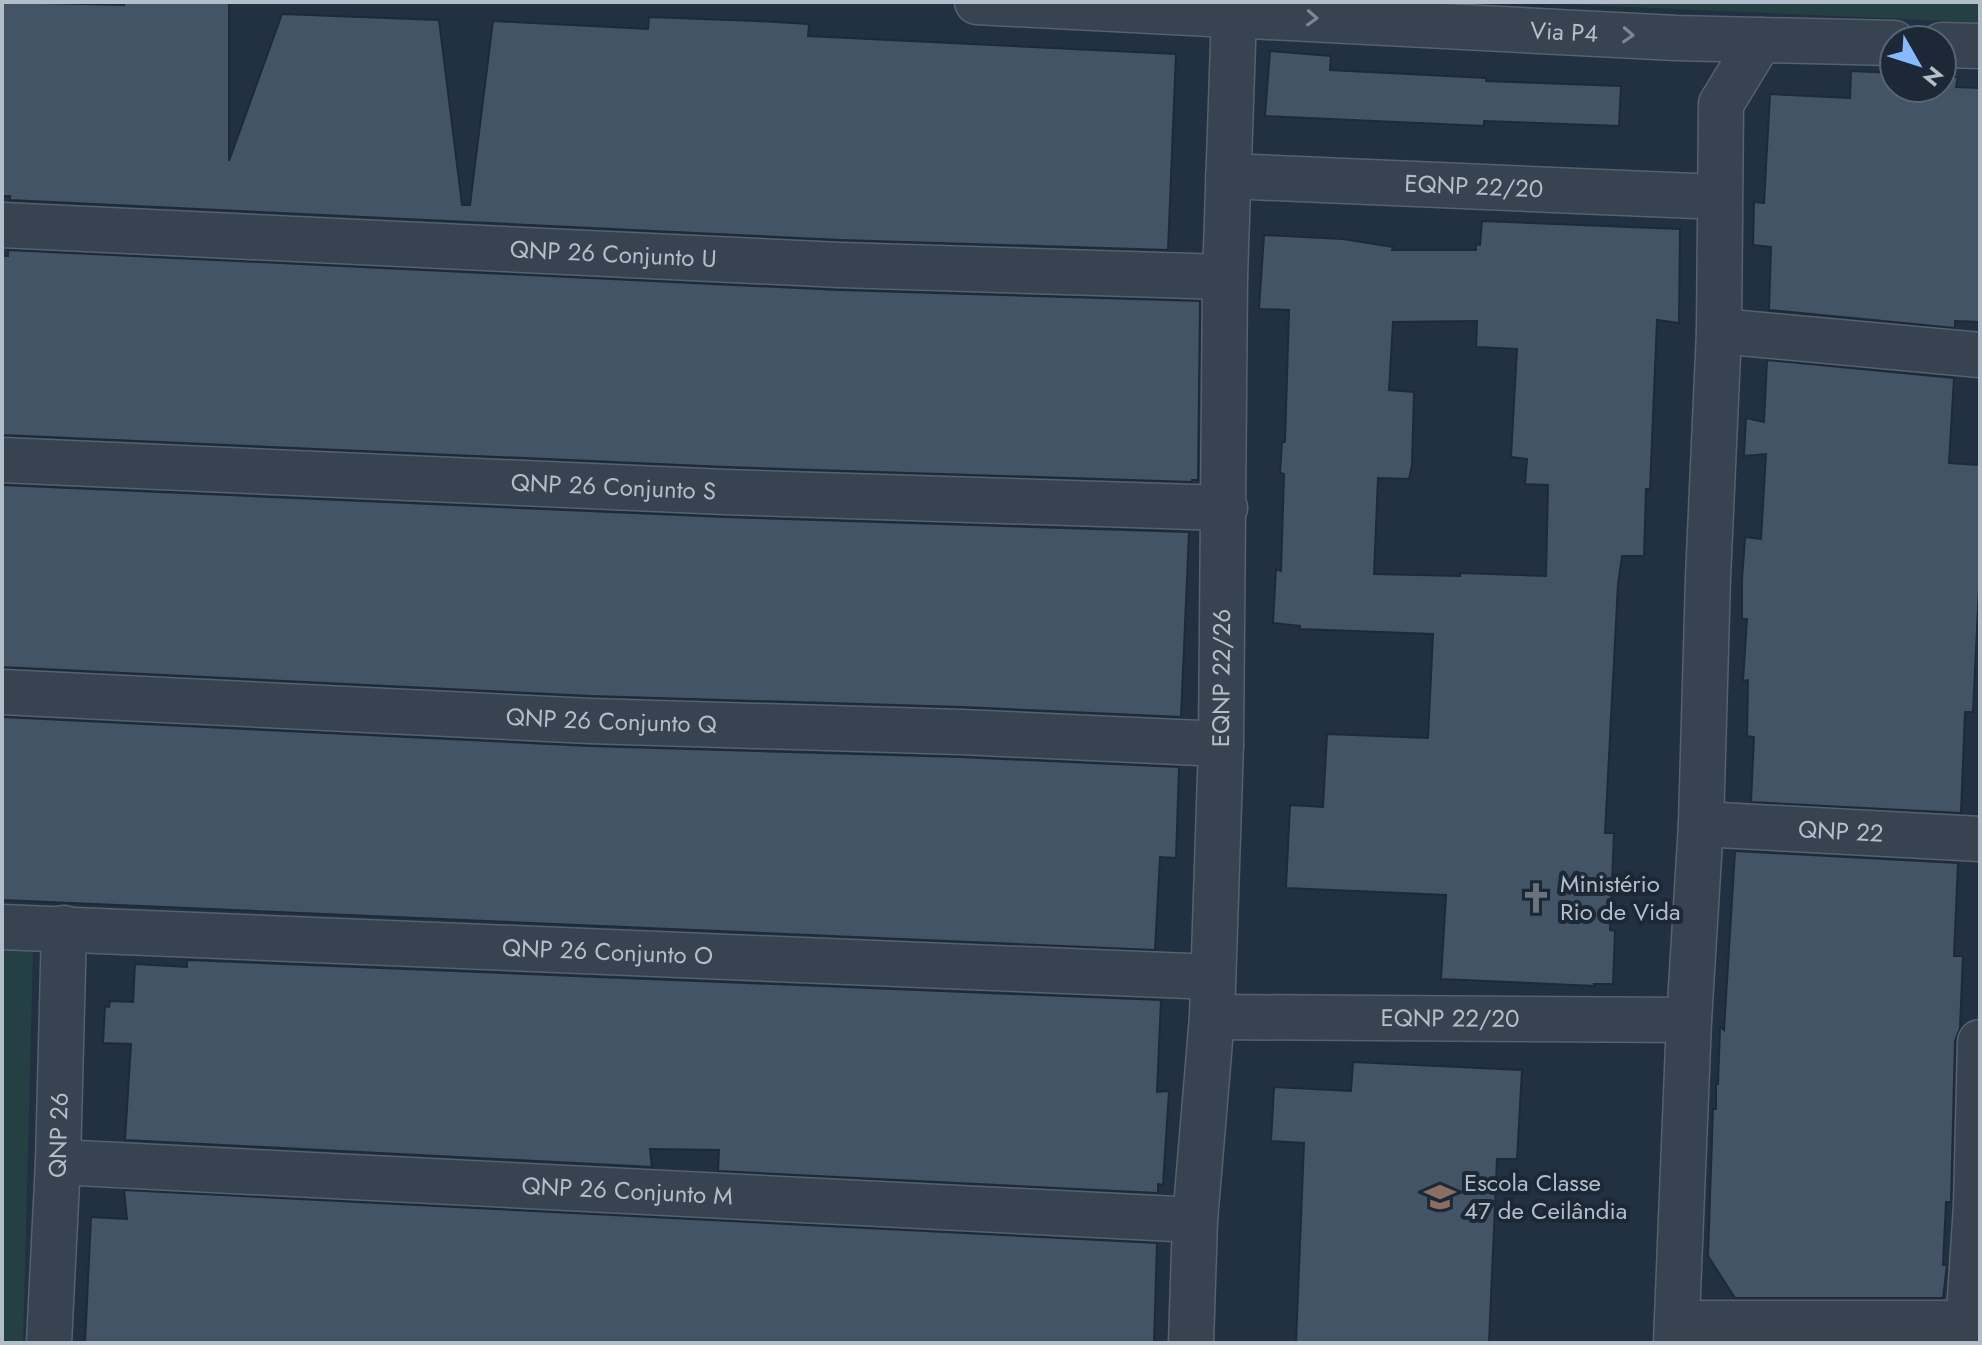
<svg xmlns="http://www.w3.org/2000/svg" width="1982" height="1345" viewBox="0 0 1982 1345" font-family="Jost,sans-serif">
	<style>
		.green { fill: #254042 }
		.building { fill: #435466; stroke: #1e2a38; stroke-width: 2; fill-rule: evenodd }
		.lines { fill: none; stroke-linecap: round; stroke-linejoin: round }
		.minor-casing { stroke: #55616e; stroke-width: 47 }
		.minor { stroke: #374351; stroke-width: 44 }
		.oneway { stroke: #7b8794 }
		.labels { text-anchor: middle; stroke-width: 8; stroke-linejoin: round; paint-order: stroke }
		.street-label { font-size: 24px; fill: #b3becb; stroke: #1c2836 }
		.poi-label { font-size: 24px; fill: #b3becb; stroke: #1c2836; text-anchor: start }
	</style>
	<rect width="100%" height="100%" fill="#223141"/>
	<g class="green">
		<polygon points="1516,2 1980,2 1980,22 1973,22"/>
		<polygon points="2,948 33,950 23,1343 2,1343"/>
	</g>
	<g class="building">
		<polygon points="2,2 124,5 124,2 229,2 229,161 282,14 439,20 462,205 470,205 493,21 648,29 649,17 757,21 809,24 808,36 1176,54 1168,250 841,240 10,200 10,196 2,196"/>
		<polygon points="1270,51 1331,56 1330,70 1486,78 1486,81 1621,86 1619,126 1484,121 1484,126 1265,116"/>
		<polygon points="1851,71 1894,73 1894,88 1942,88 1942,77 1958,77 1956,87 1980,88 1980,322 1955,321 1955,328 1769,310 1771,247 1753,245 1754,202 1764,203 1770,94 1850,98"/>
		<path d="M1482,221L1680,229L1679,323L1657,320L1650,489H1646L1644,556H1622L1618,584L1605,833H1614L1610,930L1615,931L1613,984H1594L1595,986L1441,979L1446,895L1286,888L1290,805L1323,807L1327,734L1428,738L1433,634L1300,629V626L1273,623L1276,569L1281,571L1284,474L1280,473L1282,442H1285L1289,310L1259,309L1264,235L1343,239L1393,247L1392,250H1476V244L1480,245ZM1477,321L1476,347L1517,349L1511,457L1527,459L1525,484L1548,485L1546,576L1460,573V576L1374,574L1378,478L1409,479L1412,465L1414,392L1389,390L1393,322Z"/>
		<polygon points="8,250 839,290 1200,301 1198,480 1192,480 1192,482 726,467 2,435 2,256 8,256"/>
		<polygon points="1767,360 1954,378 1949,463 1980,465 1980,566 1973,712 1965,712 1961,813 1751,802 1754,737 1747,736 1748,680 1743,681 1747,619 1742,619 1742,580 1745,537 1761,539 1766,454 1744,456 1746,418 1764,422"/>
		<polygon points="2,485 724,517 1189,532 1181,717 962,707 591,696 2,667"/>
		<polygon points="2,717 589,746 960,757 1179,767 1176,858 1160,857 1155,950 2,900"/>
		<polygon points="1735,851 1958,863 1954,956 1963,956 1960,1028 1955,1041 1951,1202 1946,1202 1943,1265 1947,1265 1943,1298 1735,1298 1708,1256 1713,1109 1716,1109 1716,1084 1718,1084 1720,1027 1724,1030"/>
		<polygon points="187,960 1161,1000 1157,1092 1169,1091 1163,1185 1158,1184 1158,1193 718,1171 719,1150 650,1149 652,1167 125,1140 131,1044 103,1043 105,1006 109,1007 110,1001 133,1002 135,964 187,967"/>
		<polygon points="1353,1062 1522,1070 1517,1159 1497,1159 1489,1343 1296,1343 1304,1143 1271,1141 1274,1087 1351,1091"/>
		<polygon points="124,1190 1157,1243 1154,1343 85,1343 91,1217 127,1219"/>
	</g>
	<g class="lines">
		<defs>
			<g id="minor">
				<path id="s1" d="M977,2L1676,38L1894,43"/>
				<polyline points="1942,45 1980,46"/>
				<path id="s2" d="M1228,176L1719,197"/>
				<path id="s3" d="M2,225L840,265L1225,277"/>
				<polyline points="1719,331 1980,355"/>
				<path id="s4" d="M2,460L725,492L1225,508"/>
				<path id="s5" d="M2,692L590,721L961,732L1221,744"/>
				<path id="s6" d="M1701,824L1980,839"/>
				<path id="s7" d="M2,927L1213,977"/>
				<path id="s8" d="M1212,1017L1689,1020"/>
				<path id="s9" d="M58,1162L1195,1220"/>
				<polyline points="1677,1323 1967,1323"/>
				<path id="s10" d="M49,1343L58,1162L64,928"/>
				<path id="s11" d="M1191,1343L1195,1220L1212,1017L1221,744L1225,277L1234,14"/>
				<polyline points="1676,1343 1689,1020 1701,824 1708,578 1719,331 1721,104 1760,40"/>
				<polyline points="1967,1343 1976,1206 1980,1042"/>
			</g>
		</defs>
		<use href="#minor" class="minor-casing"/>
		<use href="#minor" class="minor"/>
	</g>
	<defs><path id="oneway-chevron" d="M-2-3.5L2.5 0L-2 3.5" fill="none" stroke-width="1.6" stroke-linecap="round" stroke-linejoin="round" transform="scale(2)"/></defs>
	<g class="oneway">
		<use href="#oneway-chevron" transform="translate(1312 18) rotate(3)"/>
		<use href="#oneway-chevron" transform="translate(1628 35) rotate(3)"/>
	</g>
	<defs>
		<symbol id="church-bare" viewBox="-9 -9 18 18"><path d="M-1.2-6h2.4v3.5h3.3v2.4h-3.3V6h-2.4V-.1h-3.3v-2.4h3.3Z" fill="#6b7280" stroke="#1c2836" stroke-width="2.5" paint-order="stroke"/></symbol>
		<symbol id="school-bare" viewBox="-9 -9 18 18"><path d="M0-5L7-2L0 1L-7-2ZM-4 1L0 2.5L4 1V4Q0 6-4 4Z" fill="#8d6e63" stroke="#1c2836" stroke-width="2.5" paint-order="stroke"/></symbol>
	</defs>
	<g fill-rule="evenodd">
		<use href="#church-bare" x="1514" y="876" width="44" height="44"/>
		<use href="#school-bare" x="1418" y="1175" width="44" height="44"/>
	</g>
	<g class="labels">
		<g class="street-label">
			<text dy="8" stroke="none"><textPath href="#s1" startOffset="588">Via P4</textPath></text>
			<text dy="8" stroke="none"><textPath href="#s2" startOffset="246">EQNP 22/20</textPath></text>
			<text dy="8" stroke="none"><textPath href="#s3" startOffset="612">QNP 26 Conjunto U</textPath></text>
			<text dy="8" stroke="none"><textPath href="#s4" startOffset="612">QNP 26 Conjunto S</textPath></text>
			<text dy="8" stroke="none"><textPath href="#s11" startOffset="666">EQNP 22/26</textPath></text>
			<text dy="8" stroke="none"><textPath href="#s5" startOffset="610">QNP 26 Conjunto Q</textPath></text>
			<text dy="8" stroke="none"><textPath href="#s6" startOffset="140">QNP 22</textPath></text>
			<text dy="8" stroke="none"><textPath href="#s7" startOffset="606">QNP 26 Conjunto O</textPath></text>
			<text dy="8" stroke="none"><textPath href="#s8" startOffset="238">EQNP 22/20</textPath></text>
			<text dy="8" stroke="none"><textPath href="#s10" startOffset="208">QNP 26</textPath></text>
			<text dy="8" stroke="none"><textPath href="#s9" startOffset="570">QNP 26 Conjunto M</textPath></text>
		</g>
		<g class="poi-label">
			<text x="1560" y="892">Ministério<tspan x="1560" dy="28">Rio de Vida</tspan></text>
			<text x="1464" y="1191">Escola Classe<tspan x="1464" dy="28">47 de Ceilândia</tspan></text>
		</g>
	</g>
	<rect width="1982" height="1345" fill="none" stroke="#b3becb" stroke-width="8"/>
	<g transform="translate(1918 64) rotate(129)"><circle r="38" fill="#1c2836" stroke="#586472" stroke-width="2"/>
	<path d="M0-6L14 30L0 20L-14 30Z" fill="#85baff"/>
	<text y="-12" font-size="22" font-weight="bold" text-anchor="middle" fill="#b3becb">N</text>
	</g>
</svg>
